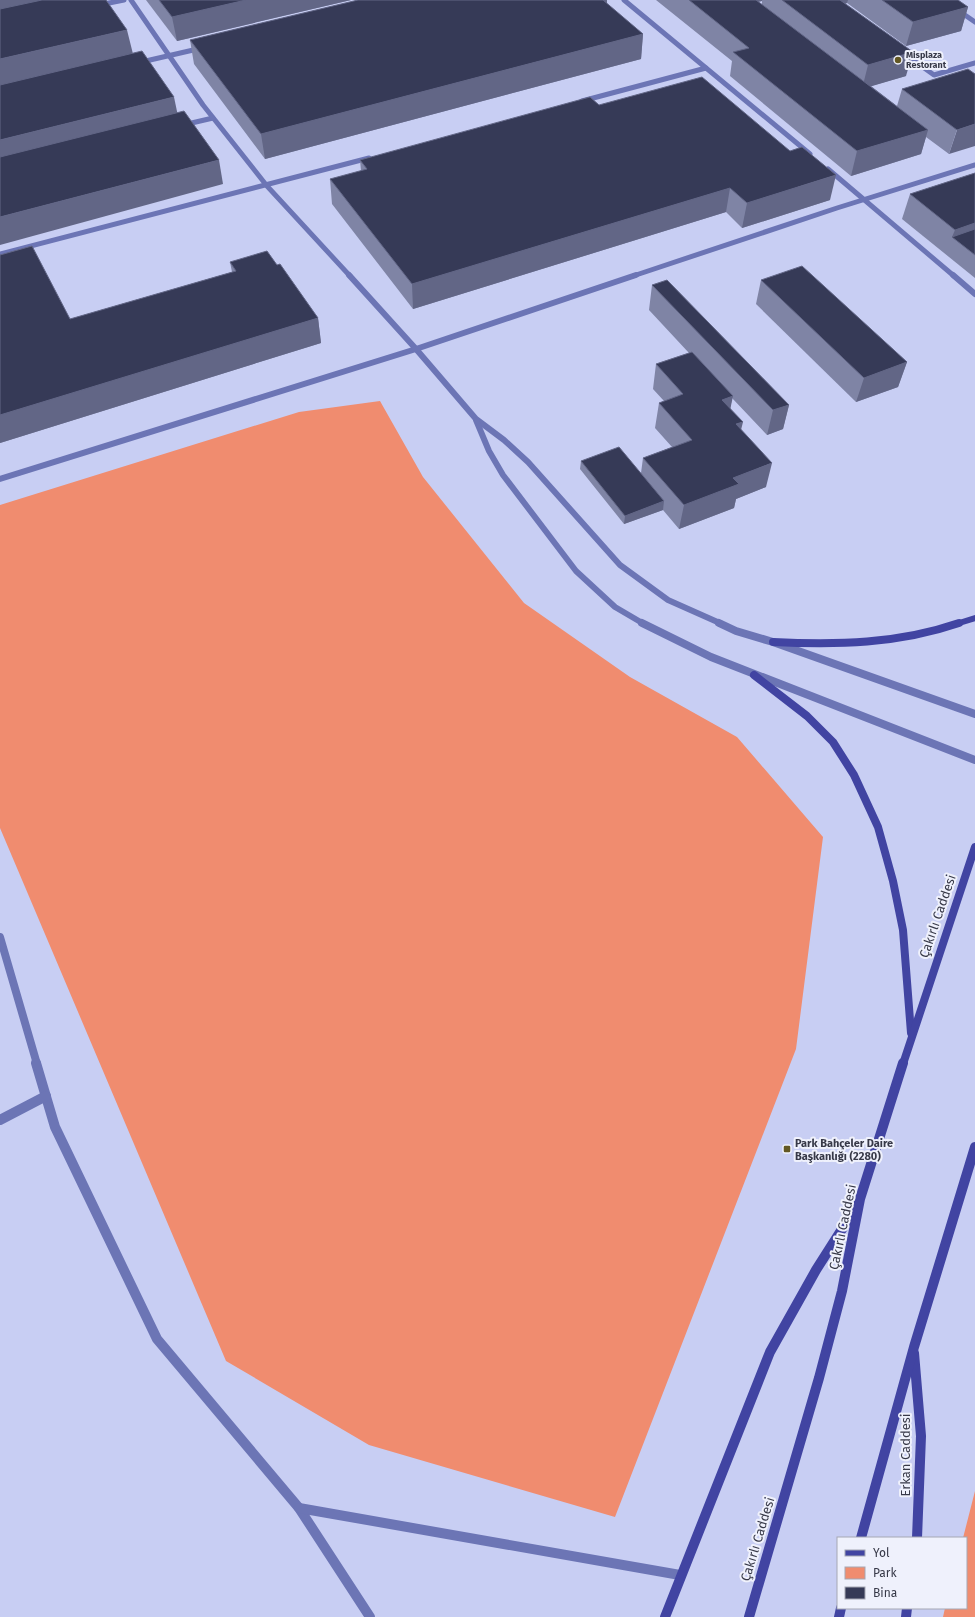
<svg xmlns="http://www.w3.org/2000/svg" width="975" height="1617" viewBox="0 0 975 1617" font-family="'Fira Sans',sans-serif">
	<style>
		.green { fill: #f08c6f }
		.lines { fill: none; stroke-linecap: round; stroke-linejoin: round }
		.service { stroke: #6c75b5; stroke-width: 5 }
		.minor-far3 { stroke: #6c75b5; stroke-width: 5 }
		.minor-far2 { stroke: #6c75b5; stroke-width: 6 }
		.minor-far1 { stroke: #6c75b5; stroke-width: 8 }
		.minor { stroke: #6c75b5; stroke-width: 10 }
		.secondary-far2 { stroke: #4144a2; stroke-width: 6 }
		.secondary-far1 { stroke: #4144a2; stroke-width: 8 }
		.secondary { stroke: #4144a2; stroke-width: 10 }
		.wall { fill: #7f84a5; fill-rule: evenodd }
		.shaded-wall { fill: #626686 }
		.building { fill: #363a57; stroke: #626686 }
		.poi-dot { fill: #635824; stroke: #eff1fc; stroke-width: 1.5 }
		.labels { text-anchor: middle; stroke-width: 4; stroke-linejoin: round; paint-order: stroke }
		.far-poi-label { font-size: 9px; font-weight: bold; fill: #373948; stroke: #eff1fc; text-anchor: start }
		.poi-label { font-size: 11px; font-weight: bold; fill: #373948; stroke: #eff1fc; text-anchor: start }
		.near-street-label { font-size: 13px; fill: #373948; stroke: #eff1fc }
	</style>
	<rect width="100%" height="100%" fill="#c8cef3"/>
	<g class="green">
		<polygon points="380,401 423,477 524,603 630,677 737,737 823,837 796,1049 615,1517 369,1445 226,1361 0,828 0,505 299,412"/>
		<polygon points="975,1491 975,1617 943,1617 945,1608 966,1608 966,1538 963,1538"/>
	</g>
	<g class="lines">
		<g class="service">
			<polyline points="943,0 975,22"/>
			<polyline points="903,53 934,75 975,63"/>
		</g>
		<g class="minor-far3">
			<polyline points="131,0 203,105 267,186 350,276"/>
			<polyline points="624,0 810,154"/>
			<polyline points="99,5 124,0"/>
			<polyline points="137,63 202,48"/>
			<polyline points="582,101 706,68"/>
			<polyline points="183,125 213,118"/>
			<polyline points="828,169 954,276"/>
			<polyline points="0,254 369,158"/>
			<polyline points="633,276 837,208 975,165"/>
		</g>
		<g class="minor-far2">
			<polyline points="349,275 416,349 476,419 504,440 528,462 620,565 668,600 722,624"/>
			<polyline points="953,275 975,294"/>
			<polyline points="476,420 489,451 503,475 576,571 615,607 644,624"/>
			<polyline points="0,479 416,349 636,275"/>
		</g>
		<g class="minor-far1">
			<polyline points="642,623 711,657 975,760"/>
			<polyline points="719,623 736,631 773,642 975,714"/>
			<polyline points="0,937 37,1064"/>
		</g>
		<g class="minor">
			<polyline points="36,1063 55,1127 157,1339 299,1508 370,1617"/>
			<polyline points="0,1120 46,1096"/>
			<polyline points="299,1508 680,1575"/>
		</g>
		<polyline class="secondary-far2" points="956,624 975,618"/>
		<g class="secondary-far1">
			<path d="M773,642C837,645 898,644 959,623"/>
			<polyline points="754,675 807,716 833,742 854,775 878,827 893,881 903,930 911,1033"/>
			<polyline points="903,1064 975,847"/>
		</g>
		<g class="secondary">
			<polyline points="914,1353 921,1436 917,1538"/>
			<polyline points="861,1538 914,1347 975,1147"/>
			<polyline points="665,1617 770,1352 816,1270 858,1204"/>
			<polyline points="749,1617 819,1378 842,1291 860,1199 903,1063"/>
			<polyline points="839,1617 841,1608"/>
			<polyline points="906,1617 907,1608"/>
		</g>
	</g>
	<g class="wall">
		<polygon points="146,0 351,0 177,41"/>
		<polygon points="358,0 607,0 607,4 643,34 641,59 265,159 194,64 190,40"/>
		<path d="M656,0H958L968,7L961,31L906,46L847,3L845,4L906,76L871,86L897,106L902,89L975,74L949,154L926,137L921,154L851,176L730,76L732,61ZM762,1V4L758,2Z"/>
		<polygon points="599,105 830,200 742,228 726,212 413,309 332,204 330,179 361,171 360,160"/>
		<polygon points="975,173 975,278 902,219 910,194"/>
		<polygon points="0,255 70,319 232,272 230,262 277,265 318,318 321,343 0,443"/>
		<polygon points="761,280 907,362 898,387 856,402 756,304"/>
		<polygon points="652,285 789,405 783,429 767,435 732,398 730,409 741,430 766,487 736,499 734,508 679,529 663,510 624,524 580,469 581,461 641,473 643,458 672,447 655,428 659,403 664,401 653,389 656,364 689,353 649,310"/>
	</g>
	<g class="shaded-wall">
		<polygon points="0,0 96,0 0,24"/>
		<polygon points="246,0 351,0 177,41 172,17"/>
		<polygon points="601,0 607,0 606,22"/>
		<polygon points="752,0 762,0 762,1 752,3"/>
		<polygon points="820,0 848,0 847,3 817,11"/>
		<polygon points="968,7 961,31 906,46 913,22"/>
		<polygon points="127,30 133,54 0,86 0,59"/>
		<polygon points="643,34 641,59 265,159 261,134"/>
		<polygon points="913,52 906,76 862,89 868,65"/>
		<polygon points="174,97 179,121 0,167 0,140"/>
		<polygon points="975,124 975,146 949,154 957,130"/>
		<polygon points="928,130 921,154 851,176 857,151"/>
		<polygon points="219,160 223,184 0,245 0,217"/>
		<polygon points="836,175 830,200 742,228 747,203"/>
		<polygon points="730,188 726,212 413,309 412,284"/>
		<polygon points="975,223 975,245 952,237 955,230"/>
		<polygon points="318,318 321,343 0,443 0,415"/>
		<polygon points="907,362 898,387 856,402 864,378"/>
		<polygon points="733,396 728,420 722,400"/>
		<polygon points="789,405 783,429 767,435 773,410"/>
		<polygon points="743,422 737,446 736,424"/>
		<polygon points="772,463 766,487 736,499 734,508 679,529 684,505 733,478"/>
		<polygon points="664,501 663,510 624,524 625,516"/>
	</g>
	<g class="building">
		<polygon points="42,0 106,0 127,30 0,59 0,9"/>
		<polygon points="159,0 246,0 172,17"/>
		<polygon points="358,0 603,0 643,34 261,134 190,40"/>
		<polygon points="689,0 756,0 928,130 857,151 733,52 749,48"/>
		<polygon points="782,0 840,0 913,52 868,65"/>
		<polygon points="882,0 958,0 968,7 913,22"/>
		<polygon points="142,51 174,97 0,140 0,85"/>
		<polygon points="968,69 975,74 975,124 957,130 902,89"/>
		<polygon points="702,77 790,151 802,147 836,175 747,203 730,188 412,284 330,179 367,169 360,160 590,97 599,105"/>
		<polygon points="184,111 219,160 0,217 0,157"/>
		<polygon points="975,173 975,223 955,230 910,194"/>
		<polygon points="975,229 975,255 952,237"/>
		<polygon points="32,246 70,319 236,271 230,262 267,251 277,265 280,264 318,318 0,415 0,255"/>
		<polygon points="802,266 907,362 864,378 761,280"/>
		<polygon points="667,280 789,405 773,410 652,285"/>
		<polygon points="692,352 733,396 722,400 743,422 736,424 772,463 733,478 739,484 684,505 643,458 692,440 659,403 683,394 656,364"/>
		<polygon points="619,447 664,501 625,516 581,461"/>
	</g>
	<g class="poi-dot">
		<circle cx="898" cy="60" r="4"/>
		<rect x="783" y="1145" width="8" height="8" rx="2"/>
	</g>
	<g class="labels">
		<g class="far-poi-label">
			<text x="906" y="58">Misplaza<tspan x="906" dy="10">Restorant</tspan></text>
		</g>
		<g class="poi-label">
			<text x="795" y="1147">Park Bahçeler Dai̇re<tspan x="795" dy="13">Başkanlığı (2280)</tspan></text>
		</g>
		<g class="near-street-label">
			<text transform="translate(937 916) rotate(-71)" y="5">Çakırlı Caddesi</text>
			<text transform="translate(842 1227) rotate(-78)" y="5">Çakırlı Caddesi</text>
			<text transform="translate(905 1455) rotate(-90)" y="5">Erkan Caddesi</text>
			<text transform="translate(757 1539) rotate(-73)" y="5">Çakırlı Caddesi</text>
		</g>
	</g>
	<rect x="837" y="1537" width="130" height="72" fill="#eff1fc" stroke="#a5a7b4"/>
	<rect x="845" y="1550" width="20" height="6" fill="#4144a2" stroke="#a5a7b4"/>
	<text x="873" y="1557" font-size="12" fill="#373948">Yol</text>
	<rect x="845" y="1567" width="20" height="12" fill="#f08c6f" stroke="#a5a7b4"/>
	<text x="873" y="1577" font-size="12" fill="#373948">Park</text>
	<rect x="845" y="1587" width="20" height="12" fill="#363a57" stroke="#a5a7b4"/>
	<text x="873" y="1597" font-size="12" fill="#373948">Bina</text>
</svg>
